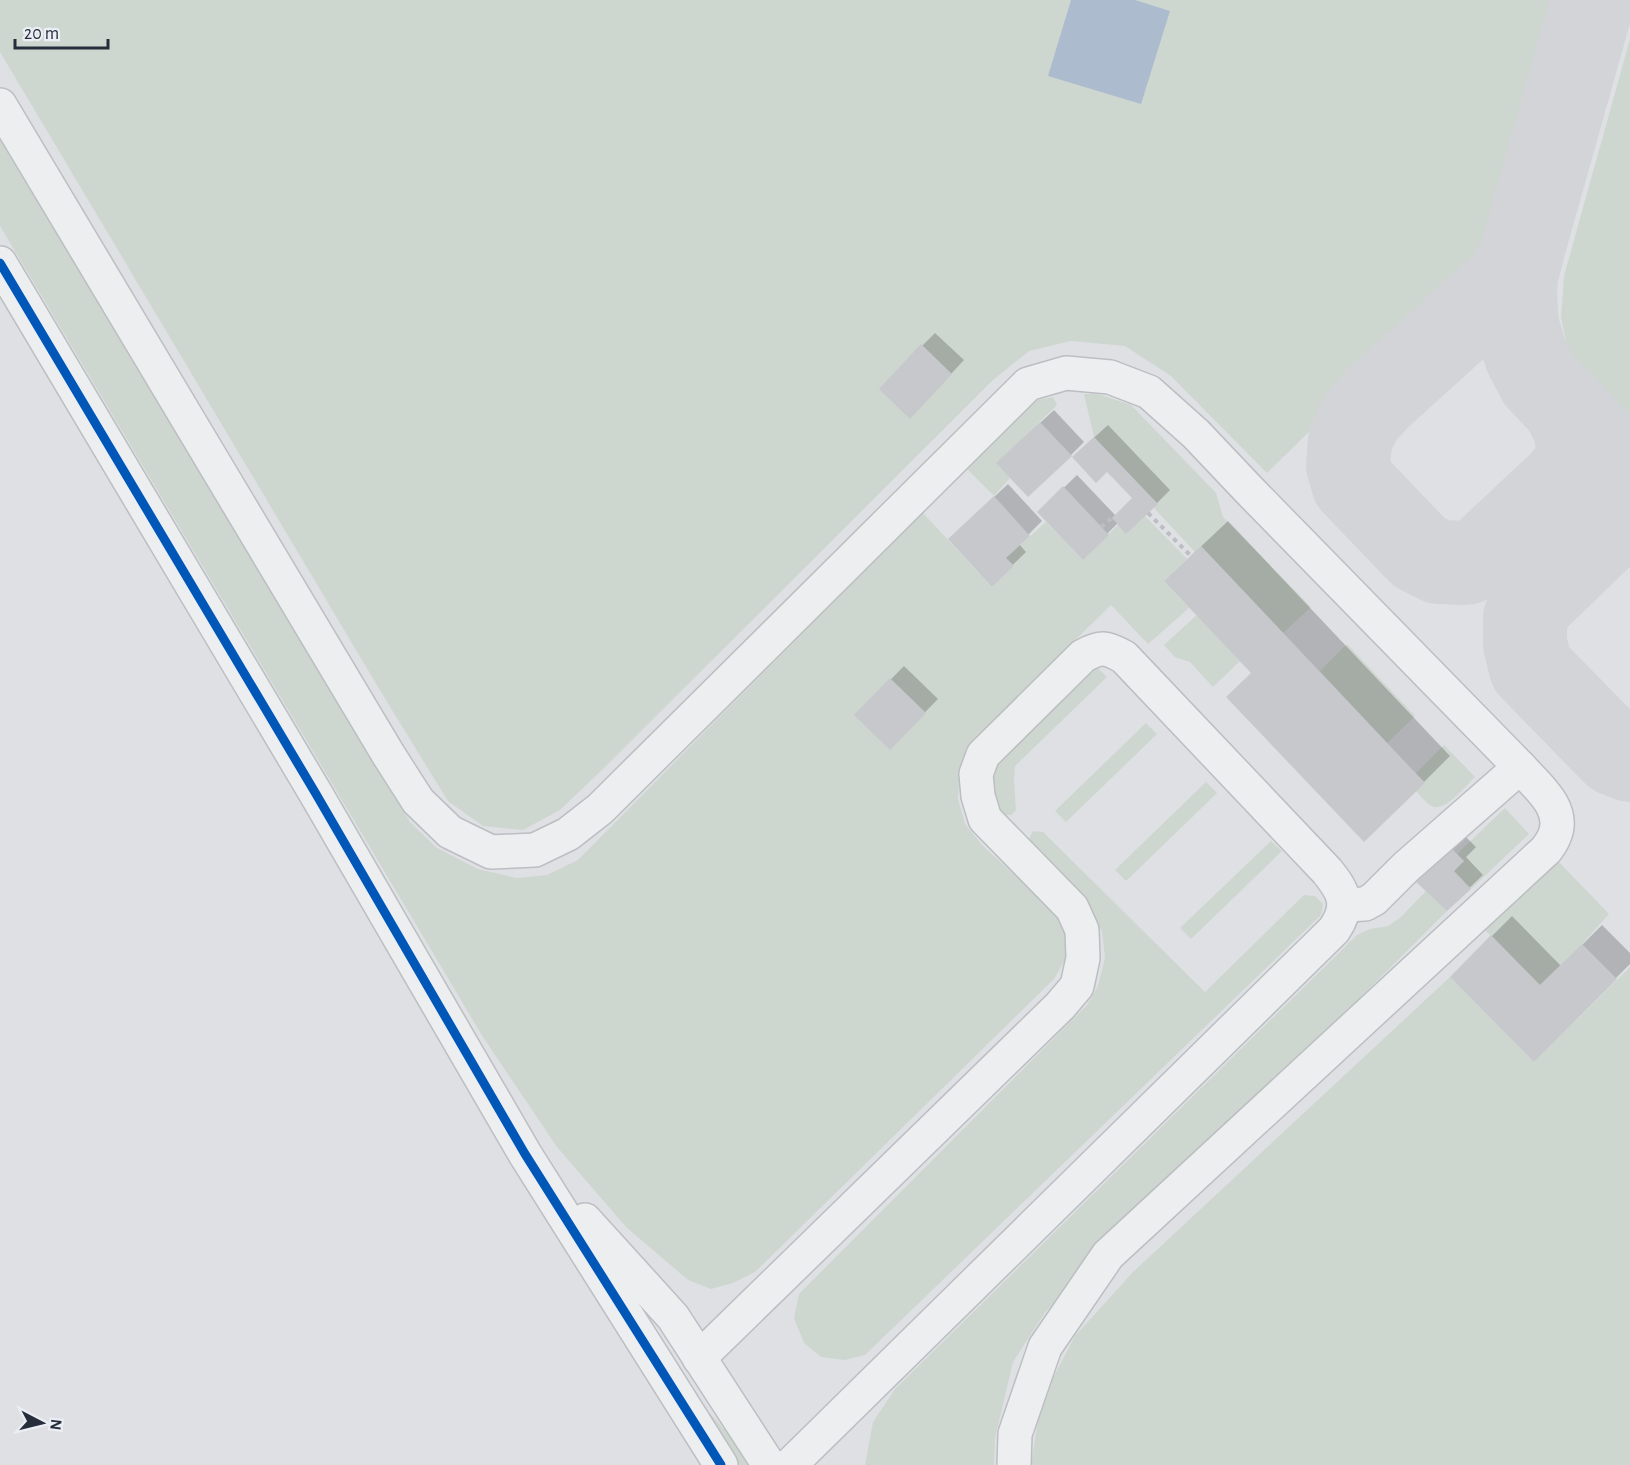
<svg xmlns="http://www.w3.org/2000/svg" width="1630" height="1465" viewBox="0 0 1630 1465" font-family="'Alegreya Sans',sans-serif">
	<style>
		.green { fill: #ced7cf }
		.water { fill: #acbbce }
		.shadow { fill: #0003 }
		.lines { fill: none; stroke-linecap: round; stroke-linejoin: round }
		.taxiway { stroke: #d2d4d8; stroke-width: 84 }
		.building { fill: #c6c8cc }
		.minor-casing { stroke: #bcbec2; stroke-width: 36 }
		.path { stroke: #bdbec3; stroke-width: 4; stroke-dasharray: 4.5 4.5; stroke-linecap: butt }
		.minor { stroke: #edeef0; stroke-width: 33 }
		.cycleway-casing { stroke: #ebeef4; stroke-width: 13 }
		.cycleway { stroke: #0057b8; stroke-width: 9 }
	</style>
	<rect width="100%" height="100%" fill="#dee0e4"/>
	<g class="green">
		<polygon points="0,0 1551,0 1477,268 1267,473 1171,376 1125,346 1071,341 1029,351 993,380 604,768 560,810 523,830 483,826 448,801 387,702 0,52"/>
		<polygon points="1630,39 1630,426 1596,391 1568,350 1561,318 1564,276"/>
		<polygon points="0,133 410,822 437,848 478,869 516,878 547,875 578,860 922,512 992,587 1014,566 1006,558 1046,522 1083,560 1118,525 1145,516 1187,559 1164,581 1189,608 1148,644 1111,605 970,743 960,766 958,799 965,824 983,846 1060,917 1068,939 1065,960 1054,979 755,1272 733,1283 711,1289 688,1280 626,1227 557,1147 483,1037 0,226"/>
		<polygon points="1084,394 1098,394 1131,405 1216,493 1223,517 1311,607 1283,633 1201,546 1195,552 1154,508 1157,504 1094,437"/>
		<polygon points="1053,397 1057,405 997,463 1010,478 994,496 965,467 1029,407 1038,400"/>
		<polygon points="1197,615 1240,661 1213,687 1190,662 1175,657 1164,645"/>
		<polygon points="1347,644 1415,716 1387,743 1320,671"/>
		<path d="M1097,667L1107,677L1015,766L1014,780L1016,810L1011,815H1003C1000,812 995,808 993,804C987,790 993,773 1000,762Z"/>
		<polygon points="1146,723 1157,734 1066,822 1055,811"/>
		<path d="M1444,745L1475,777C1465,786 1444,815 1430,805C1425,802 1420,795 1416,791L1425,783L1416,773Z"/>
		<polygon points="1206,782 1217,793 1126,881 1115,870"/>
		<polygon points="1505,808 1529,834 1471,889 1454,871 1464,861 1457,854"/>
		<polygon points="1033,831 1043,832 1205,992 1304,895 1315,896 1323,904 1321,915 865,1355 845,1360 821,1357 804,1343 794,1318 799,1294 1087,1005 1098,986 1105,958 1102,932 1090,906 1028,841"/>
		<polygon points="1271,841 1282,851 1191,939 1180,928"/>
		<polygon points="1556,859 1609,914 1582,944 1540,985 1484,929"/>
		<polygon points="1426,891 1447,911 1046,1311 1013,1362 995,1438 994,1465 865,1465 873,1422 895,1389 1357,935 1370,929 1388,926 1400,918"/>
		<polygon points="1630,967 1630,1465 1031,1465 1041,1401 1075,1336 1133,1272 1450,977 1534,1062"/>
		<path d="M699,1403C718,1420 736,1443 749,1465H729Z"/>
	</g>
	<polygon class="water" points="1071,0 1135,0 1170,11 1141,104 1048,76"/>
	<g class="shadow">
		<polygon points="935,333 964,360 923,404 922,346"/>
		<polygon points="1054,410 1084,442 1071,455 1011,450"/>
		<polygon points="1108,425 1170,490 1157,503 1118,523 1083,558 1039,512 1077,475 1116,516 1134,498 1087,444"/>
		<polygon points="1008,484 1042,521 1019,544 1026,552 992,585 963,526"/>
		<polygon points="1228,521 1450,756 1424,782 1253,673 1192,555"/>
		<polygon points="904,666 938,699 890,748 856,715"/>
		<polygon points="1461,832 1476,847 1466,857 1483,875 1447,909 1415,879"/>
		<polygon points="1512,916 1561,966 1602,925 1630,953 1630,964 1534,1060 1452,976"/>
	</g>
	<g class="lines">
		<g class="taxiway">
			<polyline points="1593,0 1522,252 1516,276 1515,295 1517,326 1526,355 1539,380 1600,444"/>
			<polyline points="1522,252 1508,280 1378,398 1360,418 1350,441 1348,465 1353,483 1419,552 1439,562 1466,563 1483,556 1563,481 1576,463 1578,442 1574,426 1562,403"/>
			<polyline points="1630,502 1623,515 1533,602 1525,618 1525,644 1531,668 1615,754 1630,760"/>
		</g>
	</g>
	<g class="building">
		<polygon points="921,344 952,374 910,419 879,389"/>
		<polygon points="1040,422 1072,456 1028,497 996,463"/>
		<polygon points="1094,437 1158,504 1126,534 1112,518 1132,498 1107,472 1096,483 1072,457"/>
		<polygon points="1063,486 1109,535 1083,560 1037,512"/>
		<polygon points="994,496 1030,536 1006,558 1014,566 992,587 948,539"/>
		<polygon points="1201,546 1425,783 1364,842 1226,697 1251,673 1164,581"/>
		<polygon points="890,678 926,713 890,750 854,715"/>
		<polygon points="1447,844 1464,861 1454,871 1471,889 1447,911 1413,879"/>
		<polygon points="1491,935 1540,985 1582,944 1617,979 1534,1062 1450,977"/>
	</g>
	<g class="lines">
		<defs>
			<g id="minor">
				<path d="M0,105L388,754L418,801L450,832L491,852L535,850L568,834L600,809L1028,384L1066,373L1110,377L1149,392L1196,434L1250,491L1520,767C1537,786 1567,809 1554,837C1552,842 1549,846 1546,850L1108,1255L1045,1347L1015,1434L1014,1465"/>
				<polyline points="0,263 316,794 525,1154 721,1465"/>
				<polyline points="1345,905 1365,904 1374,899 1406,867 1520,767"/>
				<polyline points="585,1220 673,1317 769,1465"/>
				<path d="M699,1358L1060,1006L1077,986L1083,958L1082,930L1072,908L985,819L978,796L976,774L983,755L1083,656C1101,646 1106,647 1124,657L1327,871C1344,892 1351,905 1334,930L790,1465"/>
			</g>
		</defs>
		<use href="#minor" class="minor-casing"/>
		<g class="path">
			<polyline points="1148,513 1191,556"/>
			<polyline points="1101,527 1112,518"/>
		</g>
		<use href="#minor" class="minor"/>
		<defs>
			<polyline id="cycleway" points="0,263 316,794 525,1154 721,1465"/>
		</defs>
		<use href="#cycleway" class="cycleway-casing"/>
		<use href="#cycleway" class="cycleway"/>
	</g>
	<g transform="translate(42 1423) rotate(97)" stroke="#ebeef4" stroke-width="4.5" paint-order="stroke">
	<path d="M0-4.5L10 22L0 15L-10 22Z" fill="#262d3b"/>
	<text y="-9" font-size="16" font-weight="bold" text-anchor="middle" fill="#262d3b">N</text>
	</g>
	<path d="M15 39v9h93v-9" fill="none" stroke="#262d3b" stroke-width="3"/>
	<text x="24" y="39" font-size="18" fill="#262d3b" stroke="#ebeef4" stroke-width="4.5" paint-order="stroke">20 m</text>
</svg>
